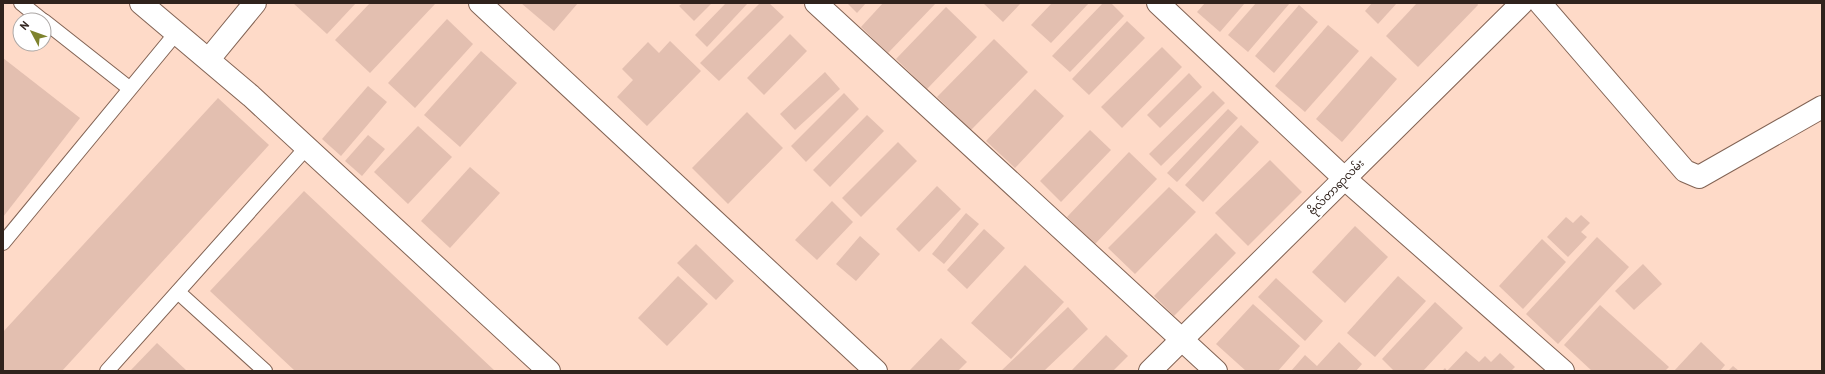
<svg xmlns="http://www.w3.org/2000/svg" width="1825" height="374" viewBox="0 0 1825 374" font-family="'PT Sans','Noto Sans Myanmar',sans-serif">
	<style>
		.building { fill: #e3bfb0 }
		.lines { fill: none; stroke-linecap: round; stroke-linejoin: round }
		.lane-casing { stroke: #826354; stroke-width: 16 }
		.street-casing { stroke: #826354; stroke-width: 24 }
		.lane { stroke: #fff; stroke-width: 14 }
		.street { stroke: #fff; stroke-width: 22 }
		.labels { text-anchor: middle; stroke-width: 4; stroke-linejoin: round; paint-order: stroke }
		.street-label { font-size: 11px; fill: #30231d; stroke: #fff }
	</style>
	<rect width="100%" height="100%" fill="#fedac8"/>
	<g class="building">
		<polygon points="293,3 356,3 327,34"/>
		<polygon points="370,3 435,4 370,73 335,40"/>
		<polygon points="521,3 578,3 554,31"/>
		<polygon points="683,3 712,3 694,21 679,6"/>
		<polygon points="726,3 748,3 707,47 695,35"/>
		<polygon points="760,3 769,3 784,17 719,81 700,63"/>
		<polygon points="847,3 866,3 857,13"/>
		<polygon points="883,3 936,3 888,53 861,27"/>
		<polygon points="983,3 1021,3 1003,22"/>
		<polygon points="1052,3 1089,3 1051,43 1031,25"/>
		<polygon points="1103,3 1111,3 1124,16 1070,72 1052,56"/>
		<polygon points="1205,3 1245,3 1220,32 1197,12"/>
		<polygon points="1256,3 1290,3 1248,52 1228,35"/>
		<polygon points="1372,3 1397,3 1378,24 1365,11"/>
		<polygon points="1417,3 1477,3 1478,5 1418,67 1386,36"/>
		<polygon points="1299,5 1318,22 1274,73 1255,56"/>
		<polygon points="946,7 977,37 927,89 896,59"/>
		<polygon points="447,19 473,44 415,108 388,83"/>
		<polygon points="1127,21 1145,38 1089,95 1072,79"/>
		<polygon points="1328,25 1359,51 1305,112 1275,86"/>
		<polygon points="790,34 807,51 764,95 747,78"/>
		<polygon points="994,39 1028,72 971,130 937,97"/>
		<polygon points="670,41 701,71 647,126 617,97 633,80 622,69 648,42 659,53"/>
		<polygon points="1162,47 1182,67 1122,128 1101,107"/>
		<polygon points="481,51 517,83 460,147 424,115"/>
		<polygon points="1371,56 1397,79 1342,142 1316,119"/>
		<polygon points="3,58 80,118 3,217"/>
		<polygon points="825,72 840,89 795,130 780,114"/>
		<polygon points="1189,73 1202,87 1160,128 1147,115"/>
		<polygon points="368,86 387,102 341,156 322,139"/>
		<polygon points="1035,89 1064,116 1015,168 986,141"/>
		<polygon points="1213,91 1225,103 1161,166 1149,154"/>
		<polygon points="844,93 859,109 806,162 791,146"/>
		<polygon points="218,98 269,145 62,371 3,371 3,332"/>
		<polygon points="1228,109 1238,118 1177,182 1167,173"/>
		<polygon points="747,112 783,148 728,204 692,168"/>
		<polygon points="867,115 884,131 830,187 813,170"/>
		<polygon points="1241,125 1259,142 1203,202 1185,185"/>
		<polygon points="418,126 452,157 408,204 374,172"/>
		<polygon points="1090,130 1111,150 1061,202 1040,181"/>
		<polygon points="368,135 385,149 362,176 345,161"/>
		<polygon points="898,142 917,161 861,217 842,198"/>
		<polygon points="1129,152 1157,179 1095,244 1067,217"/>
		<polygon points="1270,160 1302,192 1248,246 1215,213"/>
		<polygon points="470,167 500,193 450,248 421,221"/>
		<polygon points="937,186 961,209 919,252 896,229"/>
		<polygon points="1169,187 1196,212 1135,274 1108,248"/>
		<polygon points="304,191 495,371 295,371 210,291"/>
		<polygon points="832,201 853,222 817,260 795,240"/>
		<polygon points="966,213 979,224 944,264 932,254"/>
		<polygon points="1581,215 1590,223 1581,232 1587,237 1568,257 1547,237 1566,217 1573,223"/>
		<polygon points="1355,226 1388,257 1345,303 1312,272"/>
		<polygon points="984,229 1005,248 967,289 947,270"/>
		<polygon points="1216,233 1236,253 1174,316 1154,296"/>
		<polygon points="860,236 880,254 856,281 836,264"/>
		<polygon points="1597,237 1629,267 1558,344 1526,314"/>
		<polygon points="1542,239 1566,262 1523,309 1499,286"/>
		<polygon points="696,244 734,281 716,300 677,263"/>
		<polygon points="1643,264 1662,284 1634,310 1615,291"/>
		<polygon points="1025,265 1064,302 1011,359 971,323"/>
		<polygon points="678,276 708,304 667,346 638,318"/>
		<polygon points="1398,276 1426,301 1375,357 1347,333"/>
		<polygon points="1276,278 1323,321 1305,341 1258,297"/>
		<polygon points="1435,302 1463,328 1423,371 1394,371 1382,359"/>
		<polygon points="1253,304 1300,346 1278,371 1246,371 1216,344"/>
		<polygon points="1600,305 1669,367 1665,371 1592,371 1564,345"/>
		<polygon points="1068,307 1088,329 1044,371 1001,371"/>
		<polygon points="1106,335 1128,356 1113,371 1071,371"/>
		<polygon points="941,338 967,362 958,371 909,371"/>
		<polygon points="1339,342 1362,364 1356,371 1291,371 1305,355 1317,366"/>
		<polygon points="1701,342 1725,365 1720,371 1674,371"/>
		<polygon points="157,343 187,371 130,371"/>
		<polygon points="1466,351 1479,362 1485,356 1491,362 1500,353 1515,367 1511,371 1442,371 1445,368 1447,371"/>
		<polygon points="1733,366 1739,371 1728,371"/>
	</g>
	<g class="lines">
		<defs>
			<g id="lane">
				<polyline points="21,3 42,20"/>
				<polyline points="44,21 129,88"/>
				<polyline points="3,243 177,32"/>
				<polyline points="178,292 265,371"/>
				<polyline points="107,371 307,147"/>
			</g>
			<g id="street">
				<polyline points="141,3 251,96 549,371"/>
				<polyline points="480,3 876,371"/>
				<polyline points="816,3 1216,371"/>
				<polyline points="1158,3 1344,178 1563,371"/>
				<polyline points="1540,3 1685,171 1699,177 1822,107"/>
				<polyline points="209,59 255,3"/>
				<polyline points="1150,371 1522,3"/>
			</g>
		</defs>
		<use href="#lane" class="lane-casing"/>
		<use href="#street" class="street-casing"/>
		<use href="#lane" class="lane"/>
		<use href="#street" class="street"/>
	</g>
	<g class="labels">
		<g class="street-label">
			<text transform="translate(1336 187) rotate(-45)" y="4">ဗိုလ်တာရာလမ်း</text>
		</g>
	</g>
	<rect width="1825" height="374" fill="none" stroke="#30231d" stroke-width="8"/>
	<g transform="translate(32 32) rotate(311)"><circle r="19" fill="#ffffff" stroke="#aca7a5"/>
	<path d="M0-3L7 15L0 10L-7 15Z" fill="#7e832d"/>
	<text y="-6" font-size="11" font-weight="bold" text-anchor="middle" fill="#30231d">N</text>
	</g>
</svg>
